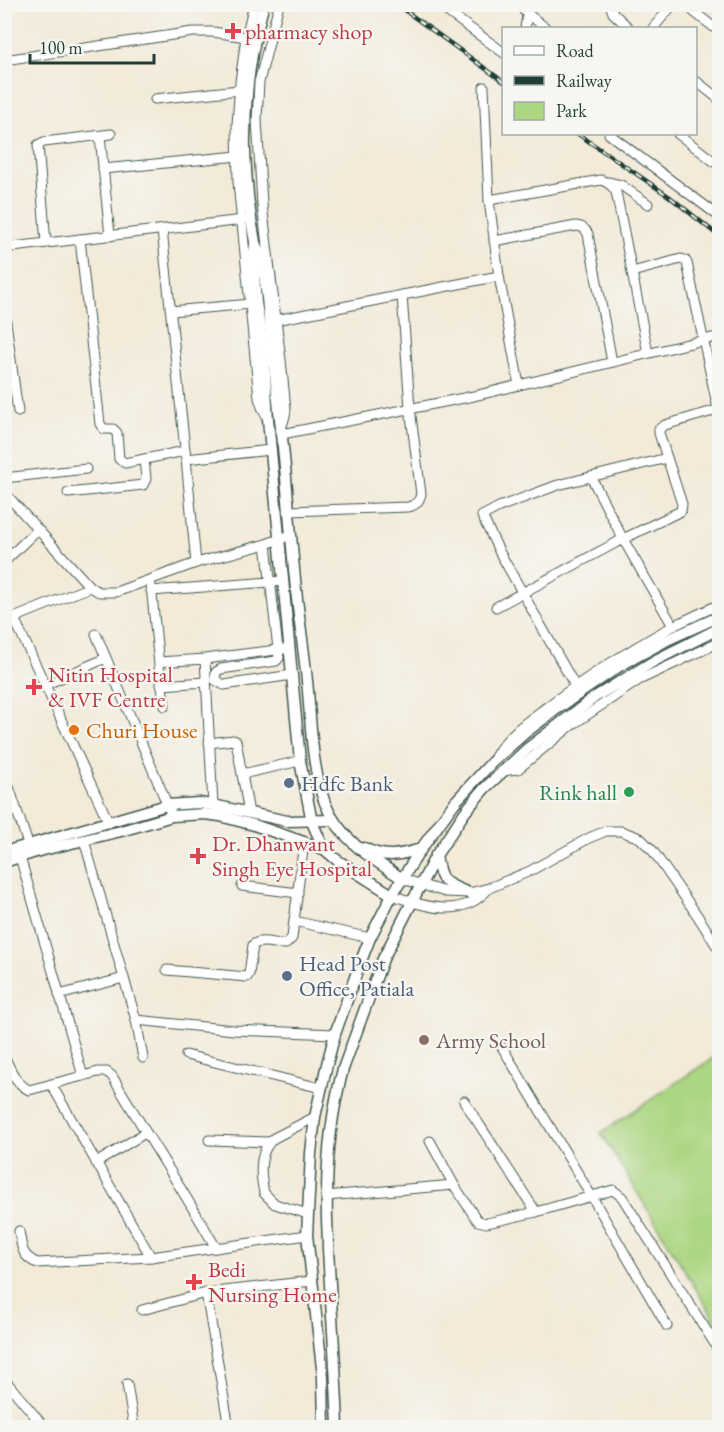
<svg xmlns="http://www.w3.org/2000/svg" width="724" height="1432" viewBox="0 0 724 1432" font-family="'EB Garamond',serif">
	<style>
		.green { fill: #acd681; stroke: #668a5a; stroke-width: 1.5 }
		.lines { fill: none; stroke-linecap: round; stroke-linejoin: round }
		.minor-casing { stroke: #3f574d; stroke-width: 11 }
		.major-casing { stroke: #3f574d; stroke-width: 13 }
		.minor { stroke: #fff; stroke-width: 9 }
		.major { stroke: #fff; stroke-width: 10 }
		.rail-casing { stroke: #1f3d34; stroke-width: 4.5 }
		.rail { stroke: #f6f6f2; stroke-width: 2; stroke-dasharray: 7; stroke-linecap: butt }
		.health-dot { fill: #e0444e; stroke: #f6f6f2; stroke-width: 2 }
		.food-dot { fill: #e8710a; stroke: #f6f6f2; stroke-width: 2 }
		.service-dot { fill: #5c6f8a; stroke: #f6f6f2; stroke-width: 2 }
		.leisure-dot { fill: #2e9e5b; stroke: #f6f6f2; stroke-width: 2 }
		.education-dot { fill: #8d6e63; stroke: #f6f6f2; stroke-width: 2 }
		.labels { text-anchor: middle; stroke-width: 4.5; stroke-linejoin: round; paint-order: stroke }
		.health-label { font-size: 22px; fill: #be3a42; stroke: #f6f6f2; text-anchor: start }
		.food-label { font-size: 22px; fill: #c56008; stroke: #f6f6f2; text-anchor: start }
		.service-label { font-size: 22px; fill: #4e5e75; stroke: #f6f6f2; text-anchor: start }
		.leisure-label { font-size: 22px; fill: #27864d; stroke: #f6f6f2; text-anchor: end }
		.education-label { font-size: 22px; fill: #785e54; stroke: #f6f6f2; text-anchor: start }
	</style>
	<rect width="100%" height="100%" fill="#f6f6f2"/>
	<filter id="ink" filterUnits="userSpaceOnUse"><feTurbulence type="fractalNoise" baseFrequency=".0167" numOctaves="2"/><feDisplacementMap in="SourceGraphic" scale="12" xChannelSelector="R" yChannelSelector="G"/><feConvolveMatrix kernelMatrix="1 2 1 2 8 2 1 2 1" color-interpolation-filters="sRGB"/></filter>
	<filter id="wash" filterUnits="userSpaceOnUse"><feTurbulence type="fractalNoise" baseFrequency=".008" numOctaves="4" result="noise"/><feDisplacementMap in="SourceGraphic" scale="24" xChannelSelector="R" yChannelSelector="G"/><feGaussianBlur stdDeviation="1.35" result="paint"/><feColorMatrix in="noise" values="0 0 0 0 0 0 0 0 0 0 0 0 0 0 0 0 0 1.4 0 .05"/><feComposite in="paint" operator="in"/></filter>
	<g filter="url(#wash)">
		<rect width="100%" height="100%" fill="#f3ead8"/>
		<polygon class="green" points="719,1054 719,1327 601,1133"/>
	</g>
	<g filter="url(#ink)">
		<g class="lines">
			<defs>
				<g id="minor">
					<polyline points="254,4 246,37 240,82 237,125 238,182 259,398 262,407 267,417"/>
					<polyline points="279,4 259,82 257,120 262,204 281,360 286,409 285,416 282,426"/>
					<polyline points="437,4 504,53"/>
					<polyline points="610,4 613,13 629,28"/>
					<polyline points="687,4 694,12 720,32"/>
					<polyline points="524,11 546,28"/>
					<polyline points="525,28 529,4"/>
					<polyline points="653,28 670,8"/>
					<polyline points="4,60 193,32 213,32 246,37"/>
					<polyline points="696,81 720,100"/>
					<polyline points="484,87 489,200 499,276 519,385"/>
					<polyline points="155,99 239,90"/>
					<polyline points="609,134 720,217"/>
					<polyline points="678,134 720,166"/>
					<polyline points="100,136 110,236"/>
					<polyline points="103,169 238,156"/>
					<polyline points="609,182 621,185 648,204"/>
					<path d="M489,200L601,180C608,182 612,185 616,192L648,353"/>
					<polyline points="162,230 186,459 196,563"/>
					<polyline points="80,239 100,424 104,429 113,429 117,433 119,459 125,463 185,451"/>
					<path d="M494,241L576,226C582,226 585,228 588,234L612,362"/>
					<polyline points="46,243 38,145 44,142 111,134"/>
					<polyline points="4,248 243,220"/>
					<polyline points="632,272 681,259 685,260 687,263 718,409"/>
					<polyline points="4,307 18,412"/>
					<polyline points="171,311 251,304"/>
					<polyline points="276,320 499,276"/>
					<polyline points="282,434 474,396 720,336"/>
					<polyline points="186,459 271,450"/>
					<polyline points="4,478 86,469"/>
					<polyline points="4,492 90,587"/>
					<polyline points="68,493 143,485 146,479 144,459"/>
					<path d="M289,511L408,507C416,505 419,502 421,494L410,408L402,295"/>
					<polyline points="266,544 279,658 276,661 221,669 216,672 215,680 224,685 292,675"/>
					<polyline points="4,562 37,530"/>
					<polyline points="151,585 160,675 165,706"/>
					<polyline points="151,591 283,581"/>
					<polyline points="496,607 623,539 681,511 682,504 659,433 659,429 665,425 720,409"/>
					<polyline points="14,618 109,823"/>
					<polyline points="4,622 90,587 99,592 116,592 196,563 266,544 291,535"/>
					<polyline points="673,626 720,604"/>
					<polyline points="96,634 172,816"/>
					<polyline points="205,659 284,649"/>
					<polyline points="159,662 205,659 213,805"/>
					<polyline points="45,685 106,658"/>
					<polyline points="161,685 206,682"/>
					<polyline points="575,686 500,553 482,516 499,507 558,485 667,458"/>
					<polyline points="209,743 233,740 236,741 242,774 300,761"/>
					<path d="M495,757C506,736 525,723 544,709C585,678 628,651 673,626L623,539L591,477"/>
					<polyline points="502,771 518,769 572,725 639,680 720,642"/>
					<polyline points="4,772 28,844"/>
					<polyline points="242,774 249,813"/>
					<polyline points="84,840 136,1020 143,1058"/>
					<polyline points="304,842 294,921 370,938"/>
					<polyline points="20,857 83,1076"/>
					<polyline points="403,879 445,892 469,893 489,888 530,871 589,838 606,831 621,831 640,838 653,851 697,915 720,951"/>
					<polyline points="242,886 298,893"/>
					<path d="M392,895C426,907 462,920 489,888"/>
					<path d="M167,970L247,977L249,974L253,945C261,938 276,945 286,944L292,938L294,921"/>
					<polyline points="59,995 124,978"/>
					<polyline points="136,1020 234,1030 335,1034"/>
					<polyline points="502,1047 592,1197 667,1326"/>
					<polyline points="186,1055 321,1088"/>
					<path d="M4,1056C11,1070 15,1083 29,1090L98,1072H107L112,1076C146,1134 183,1190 216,1248"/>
					<polyline points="51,1084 151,1257"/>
					<polyline points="464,1101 536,1212"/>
					<polyline points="209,1140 268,1142"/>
					<polyline points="430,1141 454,1185"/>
					<polyline points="96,1163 145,1133"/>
					<polyline points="326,1196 454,1185 475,1217 478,1221 487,1223 536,1212 613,1190 622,1197 720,1352"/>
					<path d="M308,1214L275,1204L264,1193C260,1175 258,1151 274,1138L315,1117"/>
					<path d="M19,1231C22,1247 21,1256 37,1263L151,1257L307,1235"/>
					<polyline points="206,1293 229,1428"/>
					<polyline points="142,1310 206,1293 312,1281"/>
					<polyline points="4,1379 45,1428"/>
					<polyline points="127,1384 134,1428"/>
				</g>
				<g id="major">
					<path d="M264,4C250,51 244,102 245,150C246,180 249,212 255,242C257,249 261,256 262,264C267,287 268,313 271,337C275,373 279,410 283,447C288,494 291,542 296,589C299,620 304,650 307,681C311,719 311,767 325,803C339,839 372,859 403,879"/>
					<polyline points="255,244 253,260 256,303 263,346 268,419 300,761 312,822 324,849"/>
					<path d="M364,848C384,859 401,855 421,849"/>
					<polyline points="4,852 167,805 199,803 213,805 287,821 333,820"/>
					<path d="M436,855C440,883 444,883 469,893"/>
					<polyline points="4,862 39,851 121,831 172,816 205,814 220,816 254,825 324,849 337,860 392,895"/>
					<polyline points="324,1428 323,1377 307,1235 311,1153 315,1117 327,1064 335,1034 359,966 370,938 392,895 421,849 455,802 493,761 526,732 554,711 621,665 667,640 720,616"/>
					<path d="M338,1428C336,1368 331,1308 328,1248C328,1231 326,1214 327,1197C327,1155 332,1110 343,1069L383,959L435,857L465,812L484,789L527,749L595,697L654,661L720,628"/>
				</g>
			</defs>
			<use href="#minor" class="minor-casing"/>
			<use href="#major" class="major-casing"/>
			<use href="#minor" class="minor"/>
			<use href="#major" class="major"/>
			<defs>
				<g id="rail">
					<polyline points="396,4 504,82"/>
					<polyline points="578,134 670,197 720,237"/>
				</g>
			</defs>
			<use href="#rail" class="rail-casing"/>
			<use href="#rail" class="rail"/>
		</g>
	</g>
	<g class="health-dot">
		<path d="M230 22h6v6h6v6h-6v6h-6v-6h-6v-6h6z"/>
		<path d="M31 678h6v6h6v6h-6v6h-6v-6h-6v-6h6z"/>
		<path d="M195 847h6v6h6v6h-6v6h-6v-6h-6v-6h6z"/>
		<path d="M191 1273h6v6h6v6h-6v6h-6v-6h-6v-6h6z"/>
	</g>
	<circle class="food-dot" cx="74" cy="730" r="6"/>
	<g class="service-dot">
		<circle cx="289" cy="783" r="6"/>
		<circle cx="287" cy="976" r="6"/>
	</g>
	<circle class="leisure-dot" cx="629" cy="792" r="6"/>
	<circle class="education-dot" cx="424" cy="1040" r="6"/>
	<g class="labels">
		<g class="health-label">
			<text x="245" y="39">pharmacy shop</text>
			<text x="48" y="682">Nitin Hospital<tspan x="48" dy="25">&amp; IVF Centre</tspan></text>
			<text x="212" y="851">Dr. Dhanwant<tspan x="212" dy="25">Singh Eye Hospital</tspan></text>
			<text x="208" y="1277">Bedi<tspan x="208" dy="25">Nursing Home</tspan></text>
		</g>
		<g class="food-label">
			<text x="86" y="738">Churi House</text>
		</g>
		<g class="service-label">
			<text x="301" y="791">Hdfc Bank</text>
			<text x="299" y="971">Head Post<tspan x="299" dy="25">Office, Patiala</tspan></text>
		</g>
		<g class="leisure-label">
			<text x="617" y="800">Rink hall</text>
		</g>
		<g class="education-label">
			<text x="436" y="1048">Army School</text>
		</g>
	</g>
	<rect width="724" height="1432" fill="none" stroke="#f6f6f2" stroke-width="24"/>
	<rect x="502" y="27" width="195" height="108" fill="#f6f6f2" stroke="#a0aca6" stroke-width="1.5"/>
	<rect x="514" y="46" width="30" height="9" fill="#ffffff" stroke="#a0aca6" stroke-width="1.5"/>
	<text x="556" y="57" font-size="18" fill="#1f3d34">Road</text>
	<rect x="514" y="76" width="30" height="9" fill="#1f3d34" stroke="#a0aca6" stroke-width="1.5"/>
	<text x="556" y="87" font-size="18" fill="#1f3d34">Railway</text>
	<rect x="514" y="102" width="30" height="18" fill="#acd681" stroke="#a0aca6" stroke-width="1.5"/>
	<text x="556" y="117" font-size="18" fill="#1f3d34">Park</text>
	<path d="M30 54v9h124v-9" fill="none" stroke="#1f3d34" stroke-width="3"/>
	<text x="39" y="54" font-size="18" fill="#1f3d34" stroke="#f6f6f2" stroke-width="4.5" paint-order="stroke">100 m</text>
</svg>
